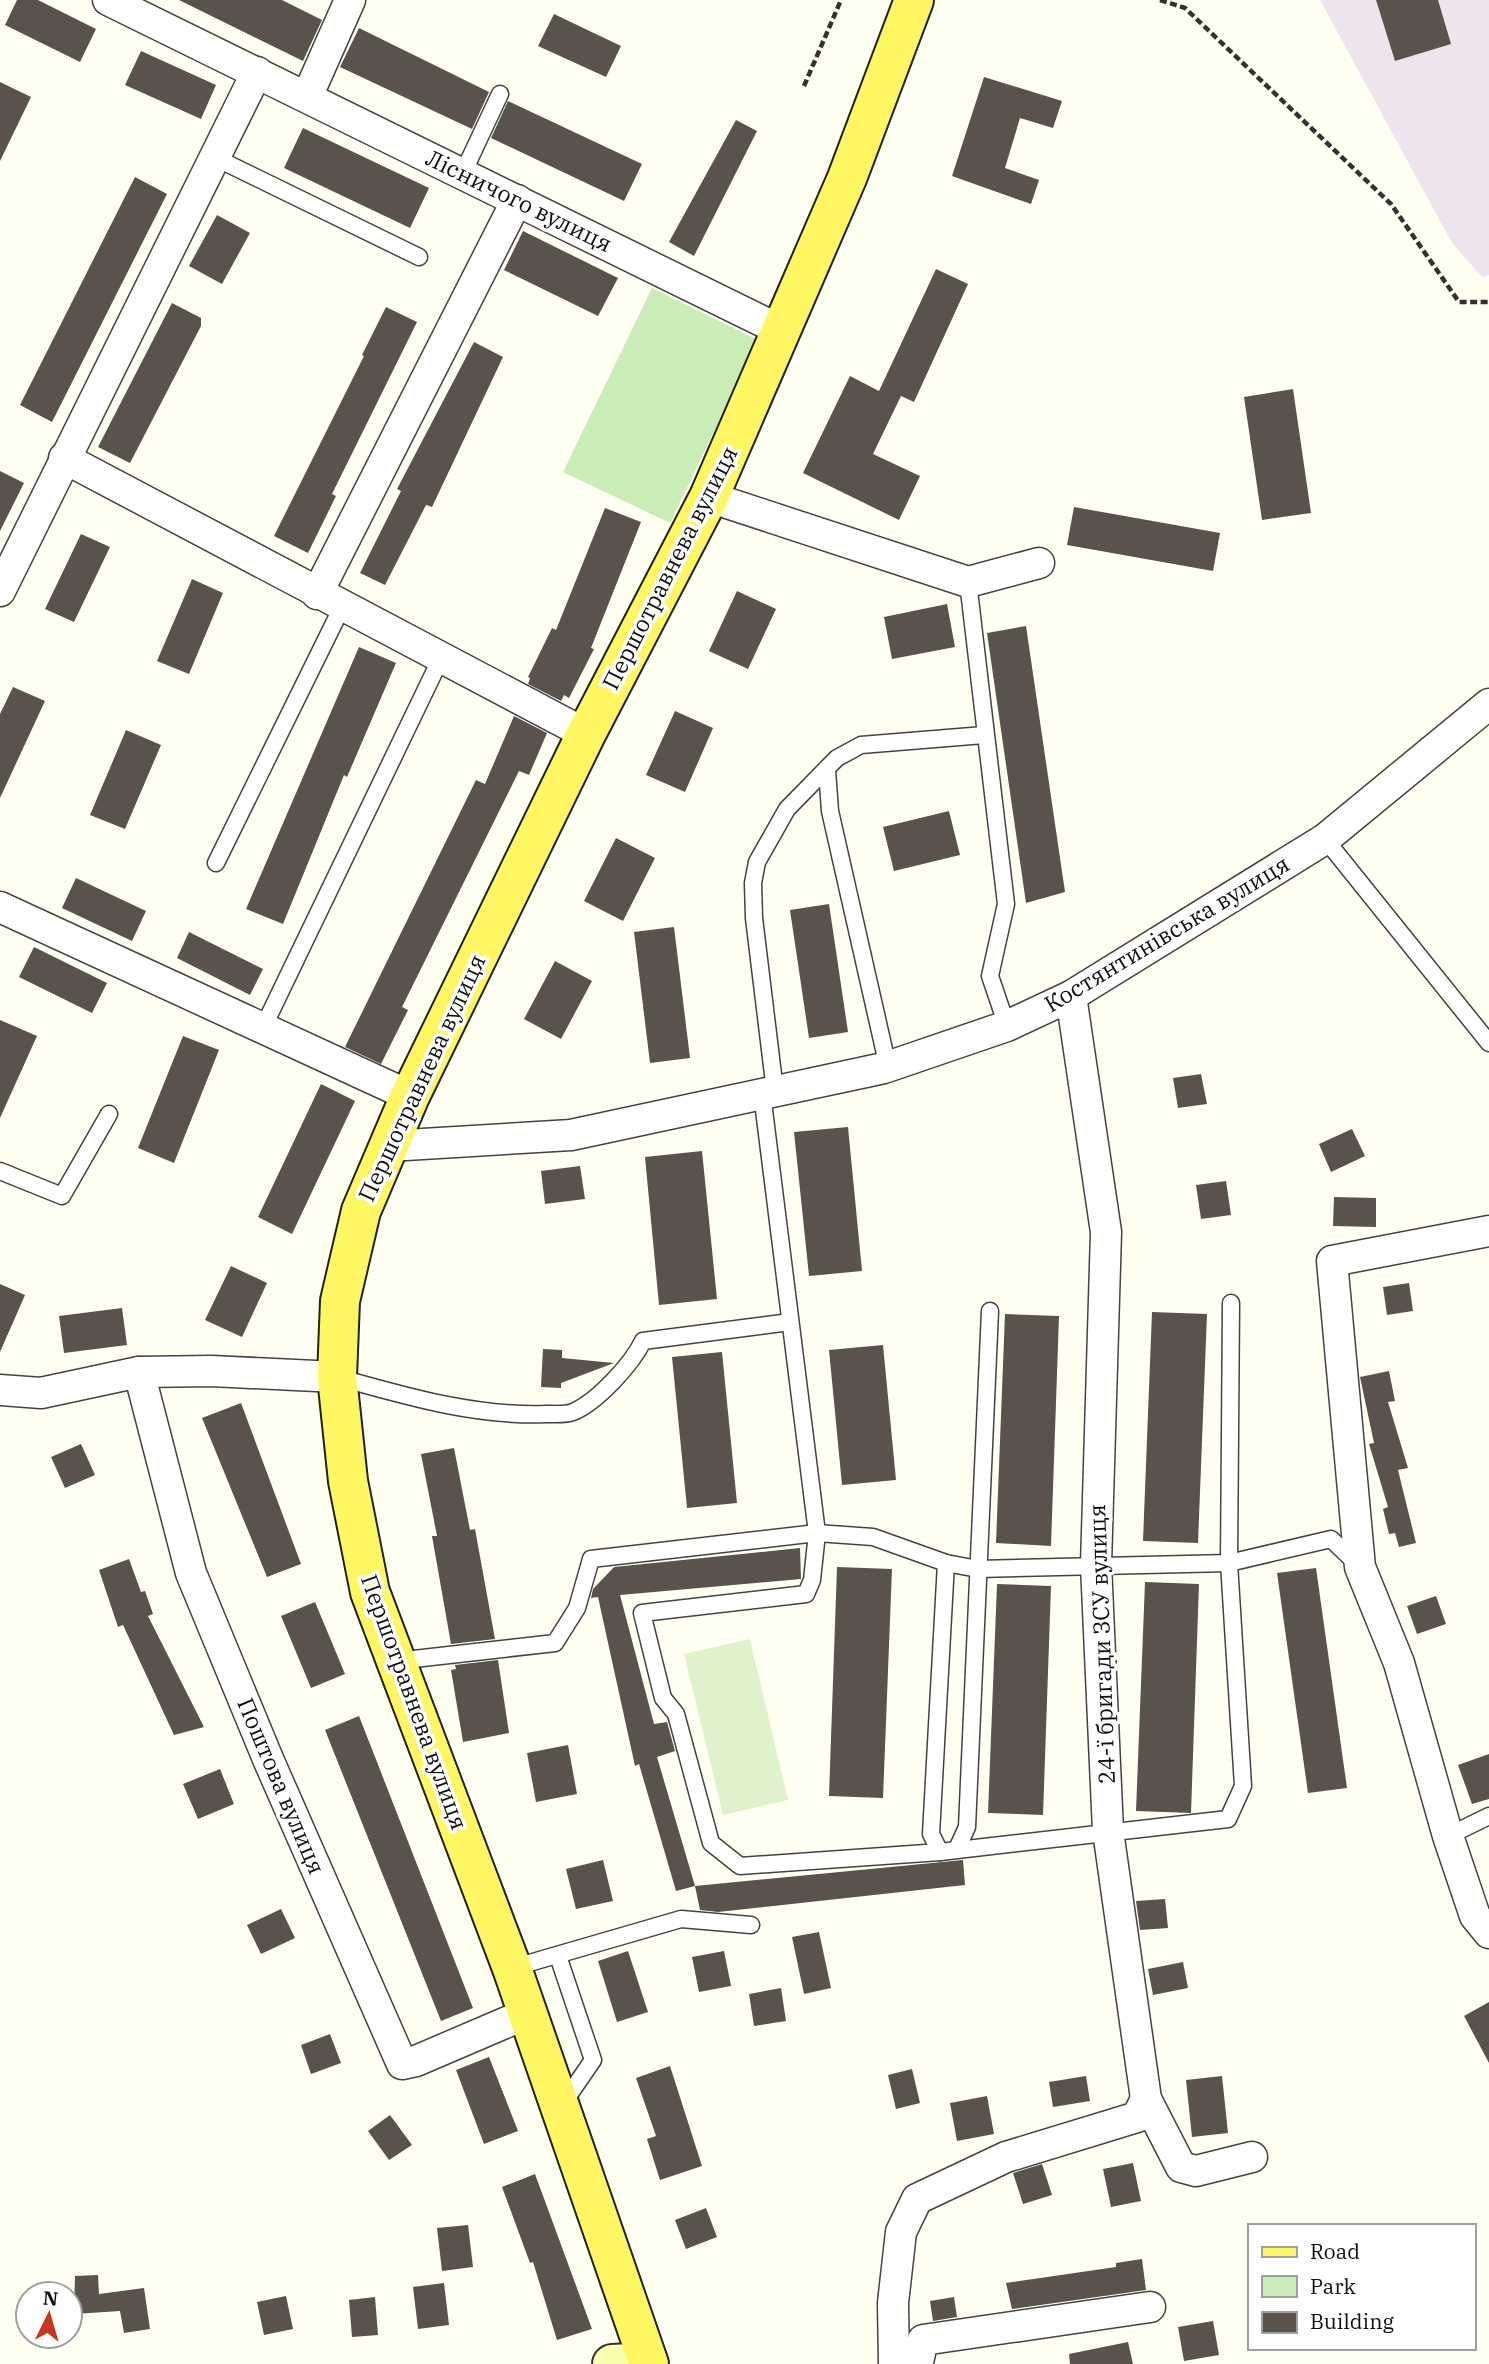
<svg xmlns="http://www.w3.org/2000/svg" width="1489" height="2364" viewBox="0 0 1489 2364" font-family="'IBM Plex Serif',serif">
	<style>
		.industrial { fill: #eee4ee }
		.green { fill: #caedb8 }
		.pitch { fill: #def3cb }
		.building { fill: #59534b }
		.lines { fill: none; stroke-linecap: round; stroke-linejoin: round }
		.lane-casing { stroke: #434343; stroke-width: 19 }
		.street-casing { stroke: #434343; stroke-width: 33 }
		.secondary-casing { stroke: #323232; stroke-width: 42 }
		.primary-casing { stroke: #212121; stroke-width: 42 }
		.path { stroke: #323232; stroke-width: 4.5; stroke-dasharray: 7 3.5; stroke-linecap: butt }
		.lane { stroke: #fff; stroke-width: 16 }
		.street { stroke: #fff; stroke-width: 30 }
		.secondary { stroke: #f8ffad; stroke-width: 38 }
		.primary { stroke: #fff762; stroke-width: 38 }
		.labels { text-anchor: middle; stroke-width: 7; stroke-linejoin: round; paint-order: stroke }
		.street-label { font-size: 23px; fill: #101010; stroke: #fff }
	</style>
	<rect width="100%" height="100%" fill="#fffff2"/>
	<polygon class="industrial" points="1320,0 1489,0 1489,275 1482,277 1452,243"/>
	<polygon class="green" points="652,288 758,340 670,523 563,472"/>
	<polygon class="pitch" points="750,1639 788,1800 723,1815 684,1654"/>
	<g class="building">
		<polygon points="17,0 38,0 96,29 80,62 5,25"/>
		<polygon points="179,0 282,0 322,20 303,61"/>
		<polygon points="1376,0 1438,0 1451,44 1395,61"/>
		<polygon points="554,14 621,46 606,77 538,46"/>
		<polygon points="359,28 489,92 472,129 340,67"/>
		<polygon points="141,51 216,85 201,119 125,85"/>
		<polygon points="984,77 1062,101 1053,128 1020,118 1005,168 1039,180 1031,204 952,176"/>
		<polygon points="0,82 31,97 0,161"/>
		<polygon points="508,101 642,164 624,201 491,138"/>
		<polygon points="736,120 757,131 694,256 669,242"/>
		<polygon points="303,128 429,188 410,228 284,168"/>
		<polygon points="135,177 167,194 52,422 20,405"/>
		<polygon points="217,215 250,233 222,284 189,266"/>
		<polygon points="523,231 618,278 598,316 504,270"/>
		<polygon points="936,269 968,284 914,402 901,396 873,454 920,476 899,520 803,473 850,376 879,391"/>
		<polygon points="172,303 201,318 201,326 130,463 98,447"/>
		<polygon points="386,307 417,322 332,494 336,496 308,553 274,536 364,356 362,355"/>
		<polygon points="474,342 503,357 432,507 426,505 385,585 360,573 401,491 397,489"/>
		<polygon points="1293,389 1311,513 1262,520 1244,397"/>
		<polygon points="0,471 24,483 0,531"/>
		<polygon points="1074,507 1220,533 1213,571 1067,545"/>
		<polygon points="605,508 641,522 591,648 594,649 569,698 564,695 561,701 528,684 530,678 528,677 552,628 556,630"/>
		<polygon points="81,534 110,547 74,622 45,609"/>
		<polygon points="192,579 223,593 189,674 157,661"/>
		<polygon points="737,591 776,609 748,669 709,651"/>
		<polygon points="947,604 955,647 892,659 884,617"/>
		<polygon points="1026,626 1065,892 1026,903 987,633"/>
		<polygon points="359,647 396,663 347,777 344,775 283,924 246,909"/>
		<polygon points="13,687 45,701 0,798 0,714"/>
		<polygon points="675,711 713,728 685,792 646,775"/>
		<polygon points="514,716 547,733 529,775 519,771 402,1007 408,1010 381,1064 345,1047 476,780 485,784"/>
		<polygon points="126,730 161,745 125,829 90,815"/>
		<polygon points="949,811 960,855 894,871 883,827"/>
		<polygon points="616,838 655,858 623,921 584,901"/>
		<polygon points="76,878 146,911 132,941 62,908"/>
		<polygon points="829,904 848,1032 809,1038 790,910"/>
		<polygon points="674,927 690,1058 650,1063 634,932"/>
		<polygon points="189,932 263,969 250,995 177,958"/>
		<polygon points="34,947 107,983 92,1013 19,977"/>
		<polygon points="555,961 592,981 561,1039 524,1019"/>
		<polygon points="0,1020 37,1036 0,1118"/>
		<polygon points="183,1036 219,1050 174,1163 138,1148"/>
		<polygon points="1201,1074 1207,1104 1178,1108 1173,1078"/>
		<polygon points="321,1084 355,1101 292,1234 258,1217"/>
		<polygon points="848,1127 862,1271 809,1276 794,1132"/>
		<polygon points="1352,1129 1365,1156 1331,1172 1319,1144"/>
		<polygon points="702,1151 717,1299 659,1305 645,1157"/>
		<polygon points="580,1166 585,1199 545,1204 541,1171"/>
		<polygon points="1226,1181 1231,1215 1201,1219 1196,1185"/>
		<polygon points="1334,1197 1376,1198 1376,1227 1333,1226"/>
		<polygon points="231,1266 267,1283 242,1337 205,1320"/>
		<polygon points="1409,1283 1413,1311 1387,1315 1383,1287"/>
		<polygon points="0,1284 25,1295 0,1352"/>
		<polygon points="122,1308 127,1345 64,1353 59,1316"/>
		<polygon points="1152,1312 1207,1314 1198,1543 1143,1541"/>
		<polygon points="1005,1314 1059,1316 1051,1546 996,1543"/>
		<polygon points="883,1345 896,1480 842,1485 829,1350"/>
		<polygon points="543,1349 562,1350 562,1358 614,1363 561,1383 561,1388 541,1387"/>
		<polygon points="722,1352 737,1503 687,1508 672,1357"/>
		<polygon points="1389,1371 1395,1401 1388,1402 1408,1468 1398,1470 1416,1543 1399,1547 1395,1533 1389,1534 1383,1509 1388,1507 1369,1444 1374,1443 1360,1377"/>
		<polygon points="241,1403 301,1564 267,1577 202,1418"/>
		<polygon points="81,1444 95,1475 65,1488 51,1457"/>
		<polygon points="454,1448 470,1530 475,1529 495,1639 451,1644 432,1536 437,1536 421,1454"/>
		<polygon points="800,1548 801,1579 620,1595 654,1724 667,1722 675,1751 657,1757 695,1886 676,1891 639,1764 635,1766 598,1597 591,1598 593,1589 614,1567"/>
		<polygon points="129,1559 141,1592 145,1591 153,1614 148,1616 204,1727 174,1735 123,1625 118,1627 99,1570"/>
		<polygon points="837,1567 892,1569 883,1798 829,1796"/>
		<polygon points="1316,1568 1347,1788 1308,1793 1277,1573"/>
		<polygon points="1145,1582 1199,1584 1191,1813 1136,1811"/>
		<polygon points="997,1584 1051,1586 1043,1815 988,1813"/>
		<polygon points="1436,1596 1446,1624 1417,1634 1407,1606"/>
		<polygon points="315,1602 345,1674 311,1688 281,1616"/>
		<polygon points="498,1660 509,1733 463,1742 451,1670 456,1669 455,1665"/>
		<polygon points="359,1716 473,2008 441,2021 325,1730"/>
		<polygon points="568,1745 577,1794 536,1802 527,1753"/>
		<polygon points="1489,1754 1489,1799 1472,1804 1458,1765"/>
		<polygon points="220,1769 234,1804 198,1819 183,1784"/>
		<polygon points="603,1860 613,1901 576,1909 566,1869"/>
		<polygon points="963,1860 965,1885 718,1912 700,1910 695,1886"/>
		<polygon points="1165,1899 1168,1928 1140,1930 1136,1901"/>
		<polygon points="281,1909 295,1938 261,1954 247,1925"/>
		<polygon points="819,1932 831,1988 804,1994 792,1937"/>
		<polygon points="628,1951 648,2012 617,2022 598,1961"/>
		<polygon points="724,1951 731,1986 699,1992 692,1957"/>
		<polygon points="1183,1962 1188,1988 1153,1995 1148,1969"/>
		<polygon points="781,1988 786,2021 754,2026 749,1994"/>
		<polygon points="1489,2002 1489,2063 1464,2016"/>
		<polygon points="330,2034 341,2063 311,2074 301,2045"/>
		<polygon points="489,2057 518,2131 484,2144 456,2070"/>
		<polygon points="670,2066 702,2166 660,2180 647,2139 656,2136 636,2078"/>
		<polygon points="912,2069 920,2103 896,2109 888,2075"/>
		<polygon points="1086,2076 1090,2101 1053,2107 1049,2082"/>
		<polygon points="1222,2076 1228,2133 1192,2137 1186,2080"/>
		<polygon points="987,2096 994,2134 957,2141 950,2103"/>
		<polygon points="390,2115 412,2145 389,2160 368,2131"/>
		<polygon points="1133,2163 1141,2201 1111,2207 1103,2169"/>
		<polygon points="1042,2164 1052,2195 1023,2204 1013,2173"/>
		<polygon points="535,2174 592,2329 557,2340 533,2262 530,2263 502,2187"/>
		<polygon points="706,2208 717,2237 686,2249 675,2220"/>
		<polygon points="468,2225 473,2267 442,2271 437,2228"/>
		<polygon points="1142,2259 1146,2290 1012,2309 1006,2283 1116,2267 1116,2263"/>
		<polygon points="98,2275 99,2294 144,2288 150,2329 124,2333 120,2311 74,2314 75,2276"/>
		<polygon points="444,2283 449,2325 418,2329 413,2287"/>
		<polygon points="286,2296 293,2329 264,2335 257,2302"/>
		<polygon points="375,2297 378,2335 352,2337 349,2300"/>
		<polygon points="954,2297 957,2317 933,2321 930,2301"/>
		<polygon points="1213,2321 1219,2355 1184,2361 1178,2327"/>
		<polygon points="1128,2342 1133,2364 1070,2364 1069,2354"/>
	</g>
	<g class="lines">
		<defs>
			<g id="lane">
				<polyline points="214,157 419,257"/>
				<polyline points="463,173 500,94"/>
				<polyline points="968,582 1006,904 990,976 1007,1026"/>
				<polyline points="827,770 830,811 888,1067"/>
				<polyline points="1325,839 1489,1043"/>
				<polyline points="216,863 342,607"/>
				<polyline points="262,1030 441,658"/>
				<polyline points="775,1091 754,918 753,883 757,862 787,809 837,758 861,745 984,735"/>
				<polyline points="762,1094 817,1533 812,1580 806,1594 642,1613 663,1698 676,1714 711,1843 740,1866 940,1852 1228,1819 1243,1786 1229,1563 1231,1303"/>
				<polyline points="0,1171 62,1196 109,1114"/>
				<path d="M337,1377C405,1396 475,1417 547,1414C555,1414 566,1415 573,1412C597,1402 632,1364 643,1341L790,1322"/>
				<polyline points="396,1661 555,1643 577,1608 591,1559 817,1533 873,1537 946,1563 978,1569 1229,1563 1331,1539 1359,1566"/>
				<polyline points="1448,1836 1489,1816"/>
				<polyline points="957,1849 967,1827 990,1311"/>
				<polyline points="940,1852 931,1834 946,1563"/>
				<polyline points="558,1956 593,2060 562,2105"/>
				<polyline points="512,1968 681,1919 751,1925"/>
			</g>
			<g id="street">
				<polyline points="108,0 782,331"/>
				<polyline points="307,97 350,0"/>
				<polyline points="64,458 586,734"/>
				<polyline points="709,497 968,582 1039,563"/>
				<polyline points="0,591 257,72"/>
				<polyline points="317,594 517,200"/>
				<polyline points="0,907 410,1096"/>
				<polyline points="1071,996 1106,1232 1096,1565 1108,1831 1146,2099 1181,2167 1196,2171 1252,2157"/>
				<polyline points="389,1146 571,1135 884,1068 1007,1026 1071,996 1325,839 1489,704"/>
				<polyline points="1489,1231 1332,1261 1360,1567 1399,1663 1448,1836 1475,1916 1489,1933"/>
				<polyline points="139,1372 191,1573 268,1759 402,2064 416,2061 528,2013"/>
				<polyline points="0,1390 41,1393 139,1372 211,1371 337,1377"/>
				<polyline points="894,2364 893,2303 901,2232 917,2199 1006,2157 1137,2117 1146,2099"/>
				<polyline points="911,2364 918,2362 923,2340 1150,2307"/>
			</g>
			<polyline id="secondary" points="612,2364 648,2362"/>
			<polyline id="primary" points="649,2364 512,1968 370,1592 348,1481 337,1377 340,1301 361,1211 410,1096 586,734 709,497 847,178 914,0"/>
		</defs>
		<use href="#lane" class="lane-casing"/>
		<use href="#street" class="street-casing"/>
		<use href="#secondary" class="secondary-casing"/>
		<use href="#primary" class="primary-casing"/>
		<g class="path">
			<polyline points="1160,0 1185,8 1391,204 1459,302 1489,302"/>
			<polyline points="804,86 841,0"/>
		</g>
		<use href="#lane" class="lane"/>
		<use href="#street" class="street"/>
		<use href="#secondary" class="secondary"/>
		<use href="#primary" class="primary"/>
	</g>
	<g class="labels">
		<g class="street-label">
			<text transform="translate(519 201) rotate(26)" y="8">Лісничого вулиця</text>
			<text transform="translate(670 568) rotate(-63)" y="8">Першотравнева вулиця</text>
			<text transform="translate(1167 934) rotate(-31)" y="8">Костянтинівська вулиця</text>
			<text transform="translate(422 1078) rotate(-65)" y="8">Першотравнева вулиця</text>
			<text transform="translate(1102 1644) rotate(-92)" y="8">24-ї бригади ЗСУ вулиця</text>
			<text transform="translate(414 1702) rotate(70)" y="8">Першотравнева вулиця</text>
			<text transform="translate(281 1786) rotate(67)" y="8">Поштова вулиця</text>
		</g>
	</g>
	<rect x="1248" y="2224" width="228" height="126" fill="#ffffff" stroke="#9f9f9f" stroke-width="2"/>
	<rect x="1262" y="2247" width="35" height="10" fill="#fff762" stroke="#9f9f9f" stroke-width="2"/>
	<text x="1310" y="2259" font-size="21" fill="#101010">Road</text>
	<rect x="1262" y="2276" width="35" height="21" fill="#caedb8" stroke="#9f9f9f" stroke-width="2"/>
	<text x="1310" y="2294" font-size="21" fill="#101010">Park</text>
	<rect x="1262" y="2312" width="35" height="21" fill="#59534b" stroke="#9f9f9f" stroke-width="2"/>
	<text x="1310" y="2329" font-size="21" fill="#101010">Building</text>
	<g transform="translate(49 2315) rotate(5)"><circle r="33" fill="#ffffff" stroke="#9f9f9f" stroke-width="2"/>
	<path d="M0-5L12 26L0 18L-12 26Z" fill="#ca361d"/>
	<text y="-10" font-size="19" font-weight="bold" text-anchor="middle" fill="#101010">N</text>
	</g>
</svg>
